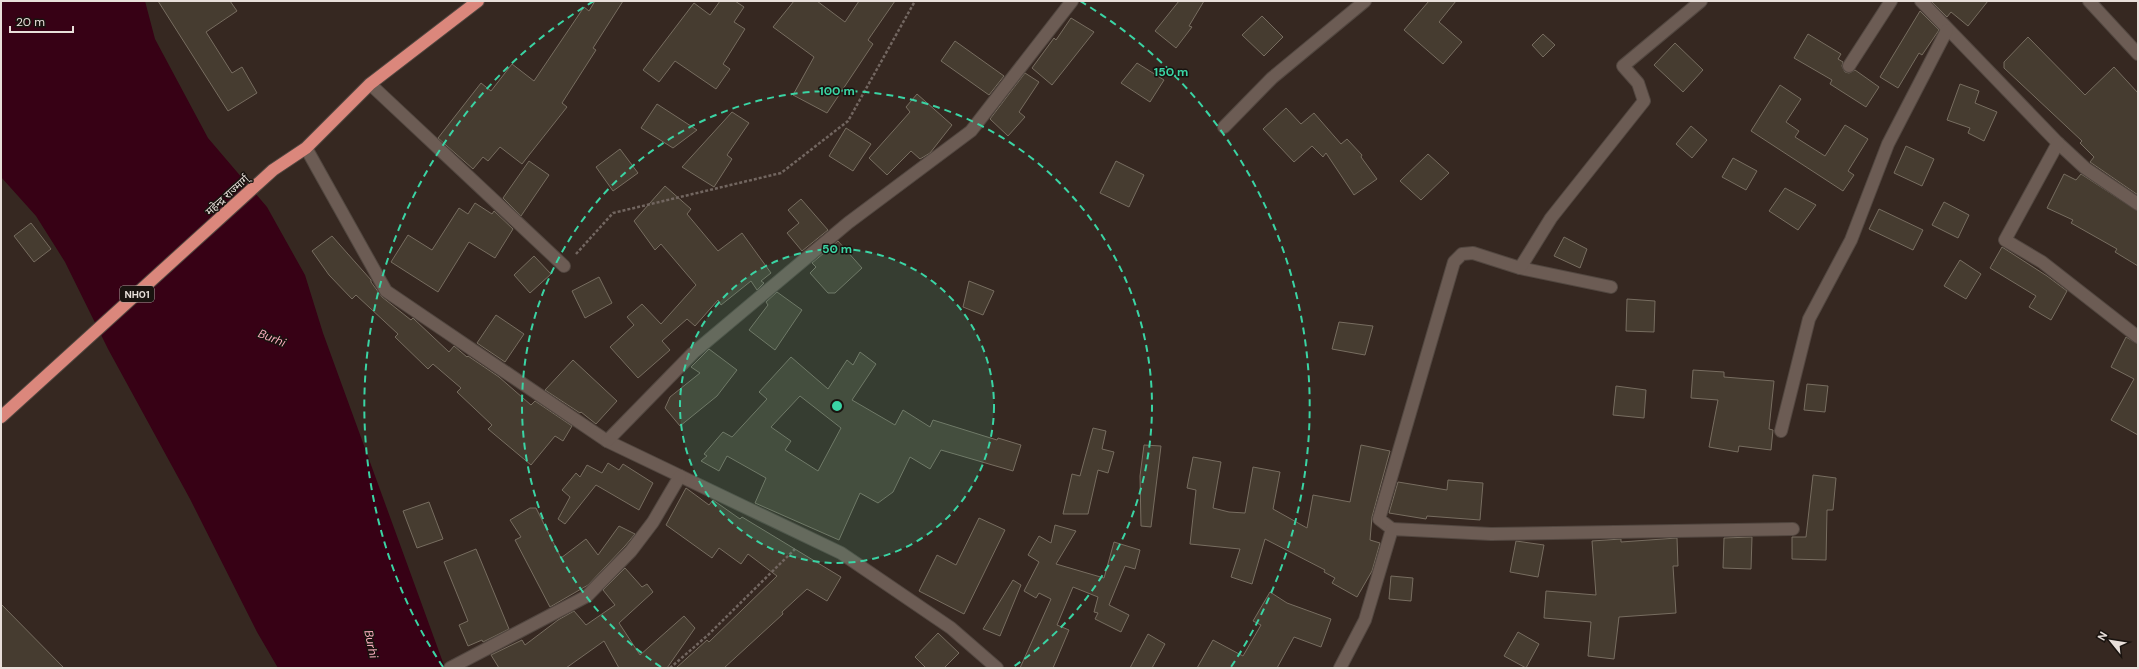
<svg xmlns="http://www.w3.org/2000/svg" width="2139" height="669" viewBox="0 0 2139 669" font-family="'DM Sans','Noto Sans Devanagari',sans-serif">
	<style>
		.water { fill: #370115 }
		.building { fill: #463c30; stroke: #776d60; fill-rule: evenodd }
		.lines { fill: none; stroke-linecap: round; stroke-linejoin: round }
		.minor-casing { stroke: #524740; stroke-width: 14 }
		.highway-casing { stroke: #524740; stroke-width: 14 }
		.path { stroke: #726660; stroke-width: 2.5; stroke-dasharray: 3 2; stroke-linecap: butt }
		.minor { stroke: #6c5c54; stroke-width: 12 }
		.highway { stroke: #db877c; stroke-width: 12 }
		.ring { fill: none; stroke: #3ad4a4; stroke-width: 2; stroke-dasharray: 7 5 }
		.labels { text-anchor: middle; stroke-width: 3; stroke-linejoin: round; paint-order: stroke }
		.shield { fill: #19130f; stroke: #aaa29d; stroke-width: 1 }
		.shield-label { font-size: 10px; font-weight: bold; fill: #e8dfda }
		.street-label { font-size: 11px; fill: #e8dfda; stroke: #19130f }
		.water-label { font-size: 12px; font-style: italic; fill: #f7abbb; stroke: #19130f }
		.centre { fill: #3ad4a4; stroke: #19130f; stroke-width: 2 }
		.ring-label { font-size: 12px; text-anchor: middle; font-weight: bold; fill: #3ad4a4; stroke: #19130f; stroke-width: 3; stroke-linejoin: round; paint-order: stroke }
	</style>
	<rect width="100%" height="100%" fill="#362821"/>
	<polygon class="water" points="1,1 145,1 155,39 208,138 267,207 305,275 323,333 445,668 278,668 257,632 190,499 108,349 65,262 36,216 1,177"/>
	<g class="building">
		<polygon points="158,1 230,1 237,11 206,32 232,73 242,67 257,93 228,111"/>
		<polygon points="595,1 623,1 593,48 596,50 562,103 567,107 522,164 500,147 488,161 483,157 473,169 438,138 481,83 491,91 512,64 534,81 584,7 589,11"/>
		<polygon points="720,1 735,1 744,7 734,22 745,29 723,64 730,69 716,89 675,61 659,82 643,70 694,3 710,15"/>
		<polygon points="794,1 817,1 845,22 859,1 895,1 868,40 873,44 827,113 793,95 814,57 773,27"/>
		<polygon points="1179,1 1204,1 1189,26 1192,27 1176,48 1155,31"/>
		<polygon points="1429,1 1456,1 1439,22 1462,42 1443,64 1404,30"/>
		<polygon points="1931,1 1988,1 1968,26 1951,12 1947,17"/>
		<polygon points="1920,11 1939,30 1922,55 1919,53 1898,88 1880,77"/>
		<polygon points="1262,16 1283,37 1264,56 1242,35"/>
		<polygon points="1071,18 1094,32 1052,85 1032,68 1054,38 1056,40"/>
		<polygon points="1543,34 1555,45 1543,57 1532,45"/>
		<polygon points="1808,34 1841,54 1838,59 1843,62 1842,66 1845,72 1849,73 1855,70 1879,87 1866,107 1830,84 1832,80 1794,58"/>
		<polygon points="2028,37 2085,95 2114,67 2138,93 2138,195 2090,162 2094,157 2080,143 2082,141 2004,68 2004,62"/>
		<polygon points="955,41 1004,76 989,95 941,61"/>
		<polygon points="1675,43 1703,70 1683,92 1654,65"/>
		<polygon points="1137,63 1164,80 1150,102 1121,83"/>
		<polygon points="1025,73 1039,82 1019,112 1025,117 1008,136 990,119"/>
		<polygon points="1960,84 1979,91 1975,103 1997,112 1984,141 1968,133 1970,128 1947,120"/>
		<polygon points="1780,85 1801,99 1786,122 1799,131 1795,137 1825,156 1845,125 1868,139 1848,171 1854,175 1843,191 1751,131"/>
		<polygon points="917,94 952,125 930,153 920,159 911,151 887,175 869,158 910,112 906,107"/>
		<polygon points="657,104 697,130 673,148 641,128"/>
		<polygon points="1286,108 1301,124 1314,113 1341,144 1347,139 1362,155 1361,157 1377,179 1354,195 1326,153 1323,157 1312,146 1294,162 1263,129"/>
		<polygon points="732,112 749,123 727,155 732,159 714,187 682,167"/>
		<polygon points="1691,126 1707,140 1692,158 1676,144"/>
		<polygon points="846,128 871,144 853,171 829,156"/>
		<polygon points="1906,146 1934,159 1922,186 1894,173"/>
		<polygon points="620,149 638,173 613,191 596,167"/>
		<polygon points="1428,154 1449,173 1421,200 1400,181"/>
		<polygon points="1733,158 1757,171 1746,190 1722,177"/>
		<polygon points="529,161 549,175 521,216 503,198"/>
		<polygon points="1116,161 1144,175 1129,207 1100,193"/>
		<polygon points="2064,174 2076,180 2081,174 2138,211 2138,266 2115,252 2117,249 2071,223 2073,220 2047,208"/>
		<polygon points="665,186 691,209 687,214 718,251 742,233 771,273 761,281 764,283 757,290 751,281 721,305 718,300 695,326 687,319 662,341 670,350 638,378 610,347 634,325 627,317 642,304 661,324 696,285 661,244 655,250 634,221"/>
		<polygon points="1785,188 1816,205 1798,230 1769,211"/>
		<polygon points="801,199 828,230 802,251 787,233 799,223 788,210"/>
		<polygon points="1944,202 1969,215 1958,238 1932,225"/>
		<polygon points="475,203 492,214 494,211 513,229 495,258 469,242 438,292 391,262 408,235 432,250 459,208 468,214"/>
		<polygon points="1879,209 1923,230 1913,250 1869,229"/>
		<polygon points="31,223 51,249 34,262 14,236"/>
		<polygon points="332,236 371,280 371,282 382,297 411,320 413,318 415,320 449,352 454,346 467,357 468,356 499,377 531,405 535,401 572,426 563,441 555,436 531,465 488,429 492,425 457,392 461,388 433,364 428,369 395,337 398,334 356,295 352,299 329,275 312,251"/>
		<polygon points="1564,237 1587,249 1580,268 1554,256"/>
		<polygon points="838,241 862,268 835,293 828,293 810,273 816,267 812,263"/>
		<polygon points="2002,247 2047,276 2067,291 2051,320 2029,307 2036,296 1990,268"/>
		<polygon points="534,256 551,274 530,293 514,275"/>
		<polygon points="1960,260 1981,274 1966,299 1944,286"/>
		<polygon points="599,277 612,303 585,318 572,291"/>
		<polygon points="969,281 994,291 983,315 963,307"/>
		<polygon points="777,292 802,310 775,350 749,330 768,305 766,302"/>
		<polygon points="1627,299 1655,301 1654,332 1626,331"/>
		<polygon points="496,315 524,334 505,362 477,343"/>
		<polygon points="1339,322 1373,326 1365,355 1332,349"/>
		<polygon points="2126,337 2138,344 2138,435 2111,420 2134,379 2111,367"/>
		<polygon points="709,349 737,370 717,396 680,426 665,408 670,397 700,373 691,367"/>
		<path d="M860,352L876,364L852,400L895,425L903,410L930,427L933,420L997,440L998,438L1021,445L1013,471L941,450L930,469L910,457L893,492L878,503L860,493L839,540L755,503L766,478L727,456L719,471L701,461L707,456L704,454L723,432L732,437L767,399L759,392L791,357L828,389L847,360L853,365ZM800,396L841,428L818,471L785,450L791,441L771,427Z"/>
		<polygon points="573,360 617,401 596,424 581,412 580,413 545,390"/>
		<polygon points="1693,370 1724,372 1724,377 1774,381 1769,429 1773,430 1771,450 1739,446 1738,452 1709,447 1718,400 1691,398"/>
		<polygon points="1807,384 1828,386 1825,412 1804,410"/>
		<polygon points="1616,386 1646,390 1644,418 1613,415"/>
		<polygon points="1093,428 1106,431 1102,449 1114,452 1108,473 1098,470 1088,514 1063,514 1072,474 1080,476"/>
		<polygon points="1144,445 1161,446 1151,527 1141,526 1140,476"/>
		<polygon points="1361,445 1390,451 1372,517 1370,540 1380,543 1372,571 1357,597 1332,583 1335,578 1324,572 1325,570 1265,539 1252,584 1231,577 1240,549 1190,544 1196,490 1187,488 1193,457 1221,462 1213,508 1229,512 1245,513 1253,467 1280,472 1273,509 1307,528 1313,495 1350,502"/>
		<polygon points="608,463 619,470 623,464 653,483 639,510 596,485 565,524 558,519 570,497 562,490 576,473 580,477 587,465 602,473"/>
		<polygon points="1813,475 1836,478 1833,510 1827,510 1826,560 1792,559 1792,537 1806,537"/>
		<polygon points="1448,480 1483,483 1480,520 1427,516 1426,519 1389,513 1398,482 1447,490"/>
		<polygon points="686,488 709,505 713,500 740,519 742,517 841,577 827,601 807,589 782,612 783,614 724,668 676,668 707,640 709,642 777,576 748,554 741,564 719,548 712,558 666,525"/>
		<polygon points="429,502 443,539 417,548 403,511"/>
		<polygon points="530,508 536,508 561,558 586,539 598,555 619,526 635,534 625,546 588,585 550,607 515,540 521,537 510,520"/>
		<polygon points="979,518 1005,530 964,614 919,591 937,555 956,565"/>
		<polygon points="1055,525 1076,531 1056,564 1104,578 1114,542 1140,550 1135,569 1125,566 1109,605 1129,615 1121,632 1095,619 1098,613 1094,612 1098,597 1073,587 1057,625 1069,630 1053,668 1020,668 1051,599 1039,593 1036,598 1024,591 1039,562 1028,555 1039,536 1051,543"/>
		<polygon points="1752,537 1751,569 1723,568 1724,538"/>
		<polygon points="1677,538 1678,566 1673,566 1676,613 1619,617 1614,659 1588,656 1591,622 1544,618 1546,591 1596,595 1592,541 1621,539 1621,542"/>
		<polygon points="1516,541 1544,545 1538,577 1510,572"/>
		<polygon points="476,549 509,629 483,642 482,640 468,646 459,625 468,621 444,562"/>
		<polygon points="625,568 642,587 647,584 653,592 619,623 640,655 684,616 695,628 667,668 619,668 604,641 566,668 499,668 491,655 522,640 525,645 558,620 574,611 586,625 615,605 603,590"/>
		<polygon points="1391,576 1413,578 1411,601 1389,599"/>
		<polygon points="1013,580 1021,585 1000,636 983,629"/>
		<polygon points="1270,592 1287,603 1331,619 1321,647 1294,637 1277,668 1197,668 1213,640 1243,656 1261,625 1253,621"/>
		<polygon points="1,604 64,668 1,668"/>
		<polygon points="1518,632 1539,644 1526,668 1504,656"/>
		<polygon points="938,633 959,653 944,668 926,668 915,657"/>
		<polygon points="1148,634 1165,644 1152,668 1130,668"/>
	</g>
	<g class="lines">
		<defs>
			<g id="minor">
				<polyline points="1921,1 2058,143 2085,168 2138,204"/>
				<polyline points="2089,1 2138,54"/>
				<polyline points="1849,66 1891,1"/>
				<polyline points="370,84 564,266"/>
				<polyline points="1224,127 1272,78 1365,1"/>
				<polyline points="2058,143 2005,240 2042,262 2138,337"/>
				<polyline points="306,148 386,291 607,441 841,553 951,628 997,668"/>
				<polyline points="1520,268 1611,287"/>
				<polyline points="1781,431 1809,319 1851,240 1888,144 1947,30"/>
				<polyline points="607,441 693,353 848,223 971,131 1072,1"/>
				<polyline points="1392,529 1379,519 1454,262 1462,254 1473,253 1520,268 1551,218 1644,101 1638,83 1623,66 1701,1"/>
				<polyline points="450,668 587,596 631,551 653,522 680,476"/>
				<polyline points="1340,668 1365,620 1392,529 1491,534 1793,529"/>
			</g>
			<polyline id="highway" points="1,417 273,170 306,148 370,84 478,1"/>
		</defs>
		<use href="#minor" class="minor-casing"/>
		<use href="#highway" class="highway-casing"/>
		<g class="path">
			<polyline points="576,254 613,213 781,173 848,121 915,1"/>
			<polyline points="670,668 708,635 795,549"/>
		</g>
		<use href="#minor" class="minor"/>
		<use href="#highway" class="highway"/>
	</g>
	<circle cx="837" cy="406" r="157" fill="#3ad4a4" fill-opacity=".12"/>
	<g class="ring">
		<circle cx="837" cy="406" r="157"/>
		<path d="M661 667A315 315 0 1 1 1013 667"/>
		<path d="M443 667A472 472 0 0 1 594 1M1080 1A472 472 0 0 1 1231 667"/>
	</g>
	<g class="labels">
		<rect class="shield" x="120" y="286" width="34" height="16" rx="3"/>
		<g class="shield-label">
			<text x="137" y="298">NH01</text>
		</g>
		<g class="street-label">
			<text transform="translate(227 195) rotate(-42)" y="4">महेन्द्र राज्मार्ग्</text>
		</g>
		<g class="water-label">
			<text transform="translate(272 338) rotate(22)" y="4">Burhi</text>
			<text transform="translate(371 644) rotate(78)" y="4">Burhi</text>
		</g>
	</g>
	<circle cx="837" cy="406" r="6" class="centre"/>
	<g class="ring-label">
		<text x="1171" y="76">150 m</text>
		<text x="837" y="95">100 m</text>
		<text x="837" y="253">50 m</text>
	</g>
	<rect width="2139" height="669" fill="none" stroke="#e8dfda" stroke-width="4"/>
	<g transform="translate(2111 641) rotate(300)" stroke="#19130f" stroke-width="3" paint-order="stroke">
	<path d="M0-3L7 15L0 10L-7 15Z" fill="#e8dfda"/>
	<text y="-6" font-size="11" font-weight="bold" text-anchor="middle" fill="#e8dfda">N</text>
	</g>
	<path d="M10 26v6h63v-6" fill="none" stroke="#e8dfda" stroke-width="2"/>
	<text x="16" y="26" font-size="12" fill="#e8dfda" stroke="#19130f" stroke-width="3" paint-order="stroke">20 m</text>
</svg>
